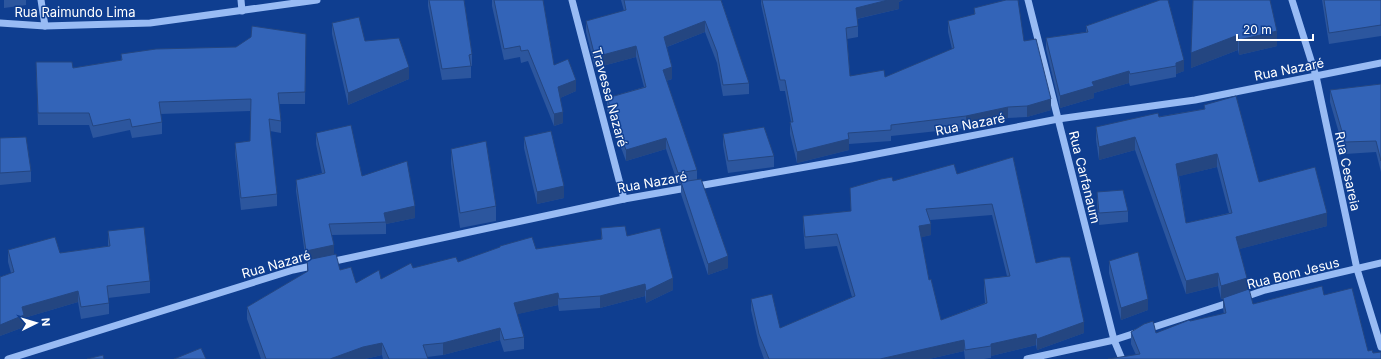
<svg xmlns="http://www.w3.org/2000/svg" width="1381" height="359" viewBox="0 0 1381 359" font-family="Inter,sans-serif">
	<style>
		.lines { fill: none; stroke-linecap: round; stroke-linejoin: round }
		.minor { stroke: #98bbf4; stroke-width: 7 }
		.wall { fill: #2c569e; fill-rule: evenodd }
		.shaded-wall { fill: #244681 }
		.building { fill: #3364b8; stroke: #244681; fill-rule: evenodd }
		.labels { text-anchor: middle; stroke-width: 3; stroke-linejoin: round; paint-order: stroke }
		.street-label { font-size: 13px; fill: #fff; stroke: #0f3e90 }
	</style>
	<rect width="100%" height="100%" fill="#0f3e90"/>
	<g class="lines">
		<g class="minor">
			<polyline points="41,0 45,26"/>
			<polyline points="241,0 242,11"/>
			<polyline points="572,0 624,199"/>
			<polyline points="1028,0 1114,340 1122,359"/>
			<polyline points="1292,0 1316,76 1357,269 1381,347"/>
			<polyline points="0,23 45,26 150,23 317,0"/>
			<polyline points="330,262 624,199 851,159 1058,119 1195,100 1381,63"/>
			<polyline points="1242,298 1265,290 1381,263"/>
			<polyline points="8,359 293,270 316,265"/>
			<polyline points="1027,359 1114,340 1231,302"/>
		</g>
	</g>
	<g class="wall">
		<polygon points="0,0 26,0 26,5 4,8 4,0"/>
		<polygon points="428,0 464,0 472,54 472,66 471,66 471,78 442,80 428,6"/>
		<polygon points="492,0 543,0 554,65 576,91 560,98 563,123 554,126 528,61 521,63 520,57 504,60 492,6"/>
		<polygon points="621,0 721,0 749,83 749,94 723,96 717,63 705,32 667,47 672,79 666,81 697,170 697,180 728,268 708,275 681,194 681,184 678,184 666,149 626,161 607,110 607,98 644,87 636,57 595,68 586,32 586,21 624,11"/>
		<polygon points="761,0 903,0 899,2 899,9 857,19 858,26 858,37 847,39 850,76 885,77 952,49 948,32 948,21 974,15 974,8 1024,41 1051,110 1027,117 1008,118 966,128 891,136 891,141 849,144 849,150 797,163 790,134 790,122 791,122 785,91 780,91 761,4"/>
		<polygon points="1160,0 1184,71 1176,74 1176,77 1130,86 1129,83 1094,93 1094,98 1060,108 1046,49 1046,38 1086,32 1086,26"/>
		<polygon points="1193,0 1277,46 1239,55 1238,50 1191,68"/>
		<polygon points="1322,0 1381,0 1381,36 1329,44"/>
		<polygon points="332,23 365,41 409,79 348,105 332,34"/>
		<polygon points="306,34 305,104 279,104 281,121 281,133 270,131 277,194 277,206 241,210 235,154 235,143 250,141 250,111 160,114 162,122 162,134 132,138 130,130 93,138 89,125 38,125 36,62 73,68 121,60 121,54 236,47"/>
		<polygon points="1381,84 1381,172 1376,152 1345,154 1330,102 1330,90"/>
		<path d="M1204,105L1259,182L1327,226L1239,249L1247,290L1253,304L1324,295L1368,351L1373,353L1381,359L1136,355L1131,344V332L1156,333L1190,321L1224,314L1223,309V299H1221L1218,286L1186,294L1135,150L1099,160L1096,140V127L1204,109ZM1217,167L1229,213L1186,223L1179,176Z"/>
		<polygon points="316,133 362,176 415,218 386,224 386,234 332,235 334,254 340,270 356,283 381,279 413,268 458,262 500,247 500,246 536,249 601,240 601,228 627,236 673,290 646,303 645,296 600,308 559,311 558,305 517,314 524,337 524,349 504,352 500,340 443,355 427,357 428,359 383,359 382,355 365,359 261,359 247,319 247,307 307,272 307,262 306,262 296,191 296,180 322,173 316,144"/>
		<polygon points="723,134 774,156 774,167 728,173 723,145"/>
		<polygon points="524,137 564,198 537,204 524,148"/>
		<polygon points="0,138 31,171 31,182 0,185"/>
		<polygon points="451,149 496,206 496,221 460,228 451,164"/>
		<path d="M1013,157L1036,263L1084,333L1037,350L1036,345L991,356V358L984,359H965L964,351L929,359H764L759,345L751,310V299L780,328L852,297L837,246L805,249L803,227V216L851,211L850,188L893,181L957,174ZM992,215L1007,276L984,279V290L985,303L941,320L929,280L921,237L931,235L930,220Z"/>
		<polygon points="1097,192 1128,211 1128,222 1099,225 1097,203"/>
		<polygon points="108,231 150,281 150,293 108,298 109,303 109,314 81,319 78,302 24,318 24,327 0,336 0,277 11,273 8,262 8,250 60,253 108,246"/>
		<polygon points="1109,261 1148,310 1121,320 1109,273"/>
	</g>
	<g class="shaded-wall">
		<polygon points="888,0 903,0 899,2 899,9 856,19 856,8"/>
		<polygon points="705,21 705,32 664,48 664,37"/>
		<polygon points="1277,31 1277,46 1239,55 1239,40"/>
		<polygon points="1238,35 1238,50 1191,68 1191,53"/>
		<polygon points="636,46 636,57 595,68 595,57"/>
		<polygon points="1184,60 1184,71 1176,74 1176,63"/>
		<polygon points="409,67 409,79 348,105 348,93"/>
		<polygon points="672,67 672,79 663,82 663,70"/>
		<polygon points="1129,71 1129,83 1094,93 1094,98 1060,108 1060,96 1092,82"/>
		<polygon points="576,80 576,91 558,99 558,87"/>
		<polygon points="1051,99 1051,110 1027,117 1027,106"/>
		<polygon points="1008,107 1008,118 966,128 966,116"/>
		<polygon points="563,112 563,123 554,126 554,114"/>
		<polygon points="1135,137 1135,150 1099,160 1099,147"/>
		<polygon points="666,138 666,149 626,161 626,150"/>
		<polygon points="849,139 849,150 797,163 797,152"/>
		<polygon points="1217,154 1217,167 1176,177 1176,164"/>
		<polygon points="564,186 564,198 537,204 537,192"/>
		<polygon points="415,206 415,218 386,224 384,213"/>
		<polygon points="1327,213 1327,226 1236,250 1236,237"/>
		<polygon points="931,224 931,235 919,238 919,226"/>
		<polygon points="334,245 334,256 306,262 306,251"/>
		<polygon points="728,256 728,268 708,275 708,264"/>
		<polygon points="1218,273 1218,286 1186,294 1186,281"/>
		<polygon points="673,278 673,290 646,303 646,291"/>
		<polygon points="1247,278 1247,291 1221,299 1221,286"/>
		<polygon points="645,284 645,296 600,308 600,296"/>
		<polygon points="78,291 78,302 24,318 24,327 0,336 0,325 22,307"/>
		<polygon points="558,293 558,305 514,315 514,303"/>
		<polygon points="1148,299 1148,310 1121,320 1121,308"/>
		<polygon points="1084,322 1084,333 1037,350 1037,339"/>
		<polygon points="500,328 500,340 443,355 443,343"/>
		<polygon points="1036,334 1036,345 991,356 991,344"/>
		<polygon points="964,340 964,351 929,359 880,359"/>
		<polygon points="382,343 382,355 365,359 330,359 363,347"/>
	</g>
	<g class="building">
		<polygon points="429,0 464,0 472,54 469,55 471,66 442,69"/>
		<polygon points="494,0 543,0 554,65 568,59 576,80 558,87 563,112 554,114 528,50 521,51 520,46 504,49"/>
		<polygon points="624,0 721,0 749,83 723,85 717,52 705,21 664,37 672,67 663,70 697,170 678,173 666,138 626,150 607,98 646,87 636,46 595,57 586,21 626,10"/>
		<polygon points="762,0 888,0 856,8 858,26 846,28 850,76 884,70 885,77 954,48 948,21 975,14 974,8 1006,0 1018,0 1024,41 1036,39 1051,99 1027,106 1008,107 966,116 891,125 891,130 848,133 849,139 797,152 790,122 793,122 785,80 780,80"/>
		<polygon points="1160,0 1168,0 1184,60 1176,63 1176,66 1130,74 1129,71 1092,82 1094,86 1060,96 1046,38 1088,32 1086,26"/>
		<polygon points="1193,0 1270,0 1277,31 1239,40 1238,35 1191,53"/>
		<polygon points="1324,0 1381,0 1381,25 1329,33"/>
		<polygon points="359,17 365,41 399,38 409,67 348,93 332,23"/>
		<polygon points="252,26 306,34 305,92 278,93 281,121 269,119 277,194 241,198 235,143 250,141 251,99 159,102 162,122 132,127 130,119 93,126 89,113 38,113 36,62 72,62 73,68 122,60 121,54 156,49 236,47 251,37"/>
		<polygon points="1381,84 1381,161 1376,141 1345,142 1330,90"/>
		<path d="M1236,96L1259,182L1315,167L1327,213L1236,237L1247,278L1221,286L1218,273L1186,281L1135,137L1099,147L1096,127L1158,113L1159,117L1205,109L1204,105ZM1217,154L1232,213L1186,223L1176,164Z"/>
		<polygon points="351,125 362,176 407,161 415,206 384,213 386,222 329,224 334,245 306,251 296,180 325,173 316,133"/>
		<polygon points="764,127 774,156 728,161 723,134"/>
		<polygon points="551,131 564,186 537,192 524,137"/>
		<polygon points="26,137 31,171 0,173 0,138"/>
		<polygon points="486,141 496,206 460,213 451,149"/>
		<path d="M1013,157L1036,263L1061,257H1070L1084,322L1037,339L1036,334L991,344V346L965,350L964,340L880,359H769L759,334L751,299L772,294L780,328L855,296L837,234L805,237L803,216L851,211L850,188L881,179L892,177L893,181L954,164L957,174ZM992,204L1010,276L984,279L987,303L941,320L931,279L929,280L919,226L931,224L926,209Z"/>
		<polygon points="701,179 728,256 708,264 681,182"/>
		<polygon points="1123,190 1128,211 1099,213 1097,192"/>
		<polygon points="625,226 627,236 660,228 673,278 646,291 645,284 600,296 559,299 558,293 514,303 524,337 504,340 500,328 443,343 423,345 428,359 389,359 382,343 363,347 330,359 266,359 247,307 308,271 307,260 336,254 340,270 351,267 356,283 379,270 381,279 411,263 413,268 456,257 458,262 500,247 500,246 532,237 536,249 602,239 601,228"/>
		<polygon points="144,227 150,281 107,286 109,303 81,307 78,291 22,307 24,315 0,325 0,277 14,272 8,250 55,237 60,253 110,246 108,231"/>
		<polygon points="1138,252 1148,299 1121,308 1109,261"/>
		<polygon points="1322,286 1324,295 1352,288 1368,351 1372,350 1373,353 1381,352 1381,359 1108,359 1140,354 1131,332 1144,324 1153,321 1156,333 1189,320 1190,321 1226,313 1223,298 1249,289 1253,304"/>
		<polygon points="201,348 206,359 174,359"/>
		<polygon points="103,355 104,359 87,359"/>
	</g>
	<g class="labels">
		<g class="street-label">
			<text x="75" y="17">Rua Raimundo Lima</text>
			<text transform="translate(1289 69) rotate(-11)" y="5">Rua Nazaré</text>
			<text transform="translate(610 97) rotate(75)" y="5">Travessa Nazaré</text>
			<text transform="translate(970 124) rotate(-11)" y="5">Rua Nazaré</text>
			<text transform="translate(1348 171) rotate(78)" y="5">Rua Cesareia</text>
			<text transform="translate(1085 177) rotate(76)" y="5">Rua Carfanaum</text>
			<text transform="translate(652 182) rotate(-10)" y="5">Rua Nazaré</text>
			<text transform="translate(276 264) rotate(-16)" y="5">Rua Nazaré</text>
			<text transform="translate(1293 273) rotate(-14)" y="5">Rua Bom Jesus</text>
		</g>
	</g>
	<g transform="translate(36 323) rotate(85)" stroke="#0f3e90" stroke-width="3" paint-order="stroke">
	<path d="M0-3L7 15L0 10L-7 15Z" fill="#ffffff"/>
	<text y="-6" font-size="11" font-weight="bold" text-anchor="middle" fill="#ffffff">N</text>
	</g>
	<path d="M1237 34v6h76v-6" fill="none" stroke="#ffffff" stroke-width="2"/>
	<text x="1243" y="34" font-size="12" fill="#ffffff" stroke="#0f3e90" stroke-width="3" paint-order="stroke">20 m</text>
</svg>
